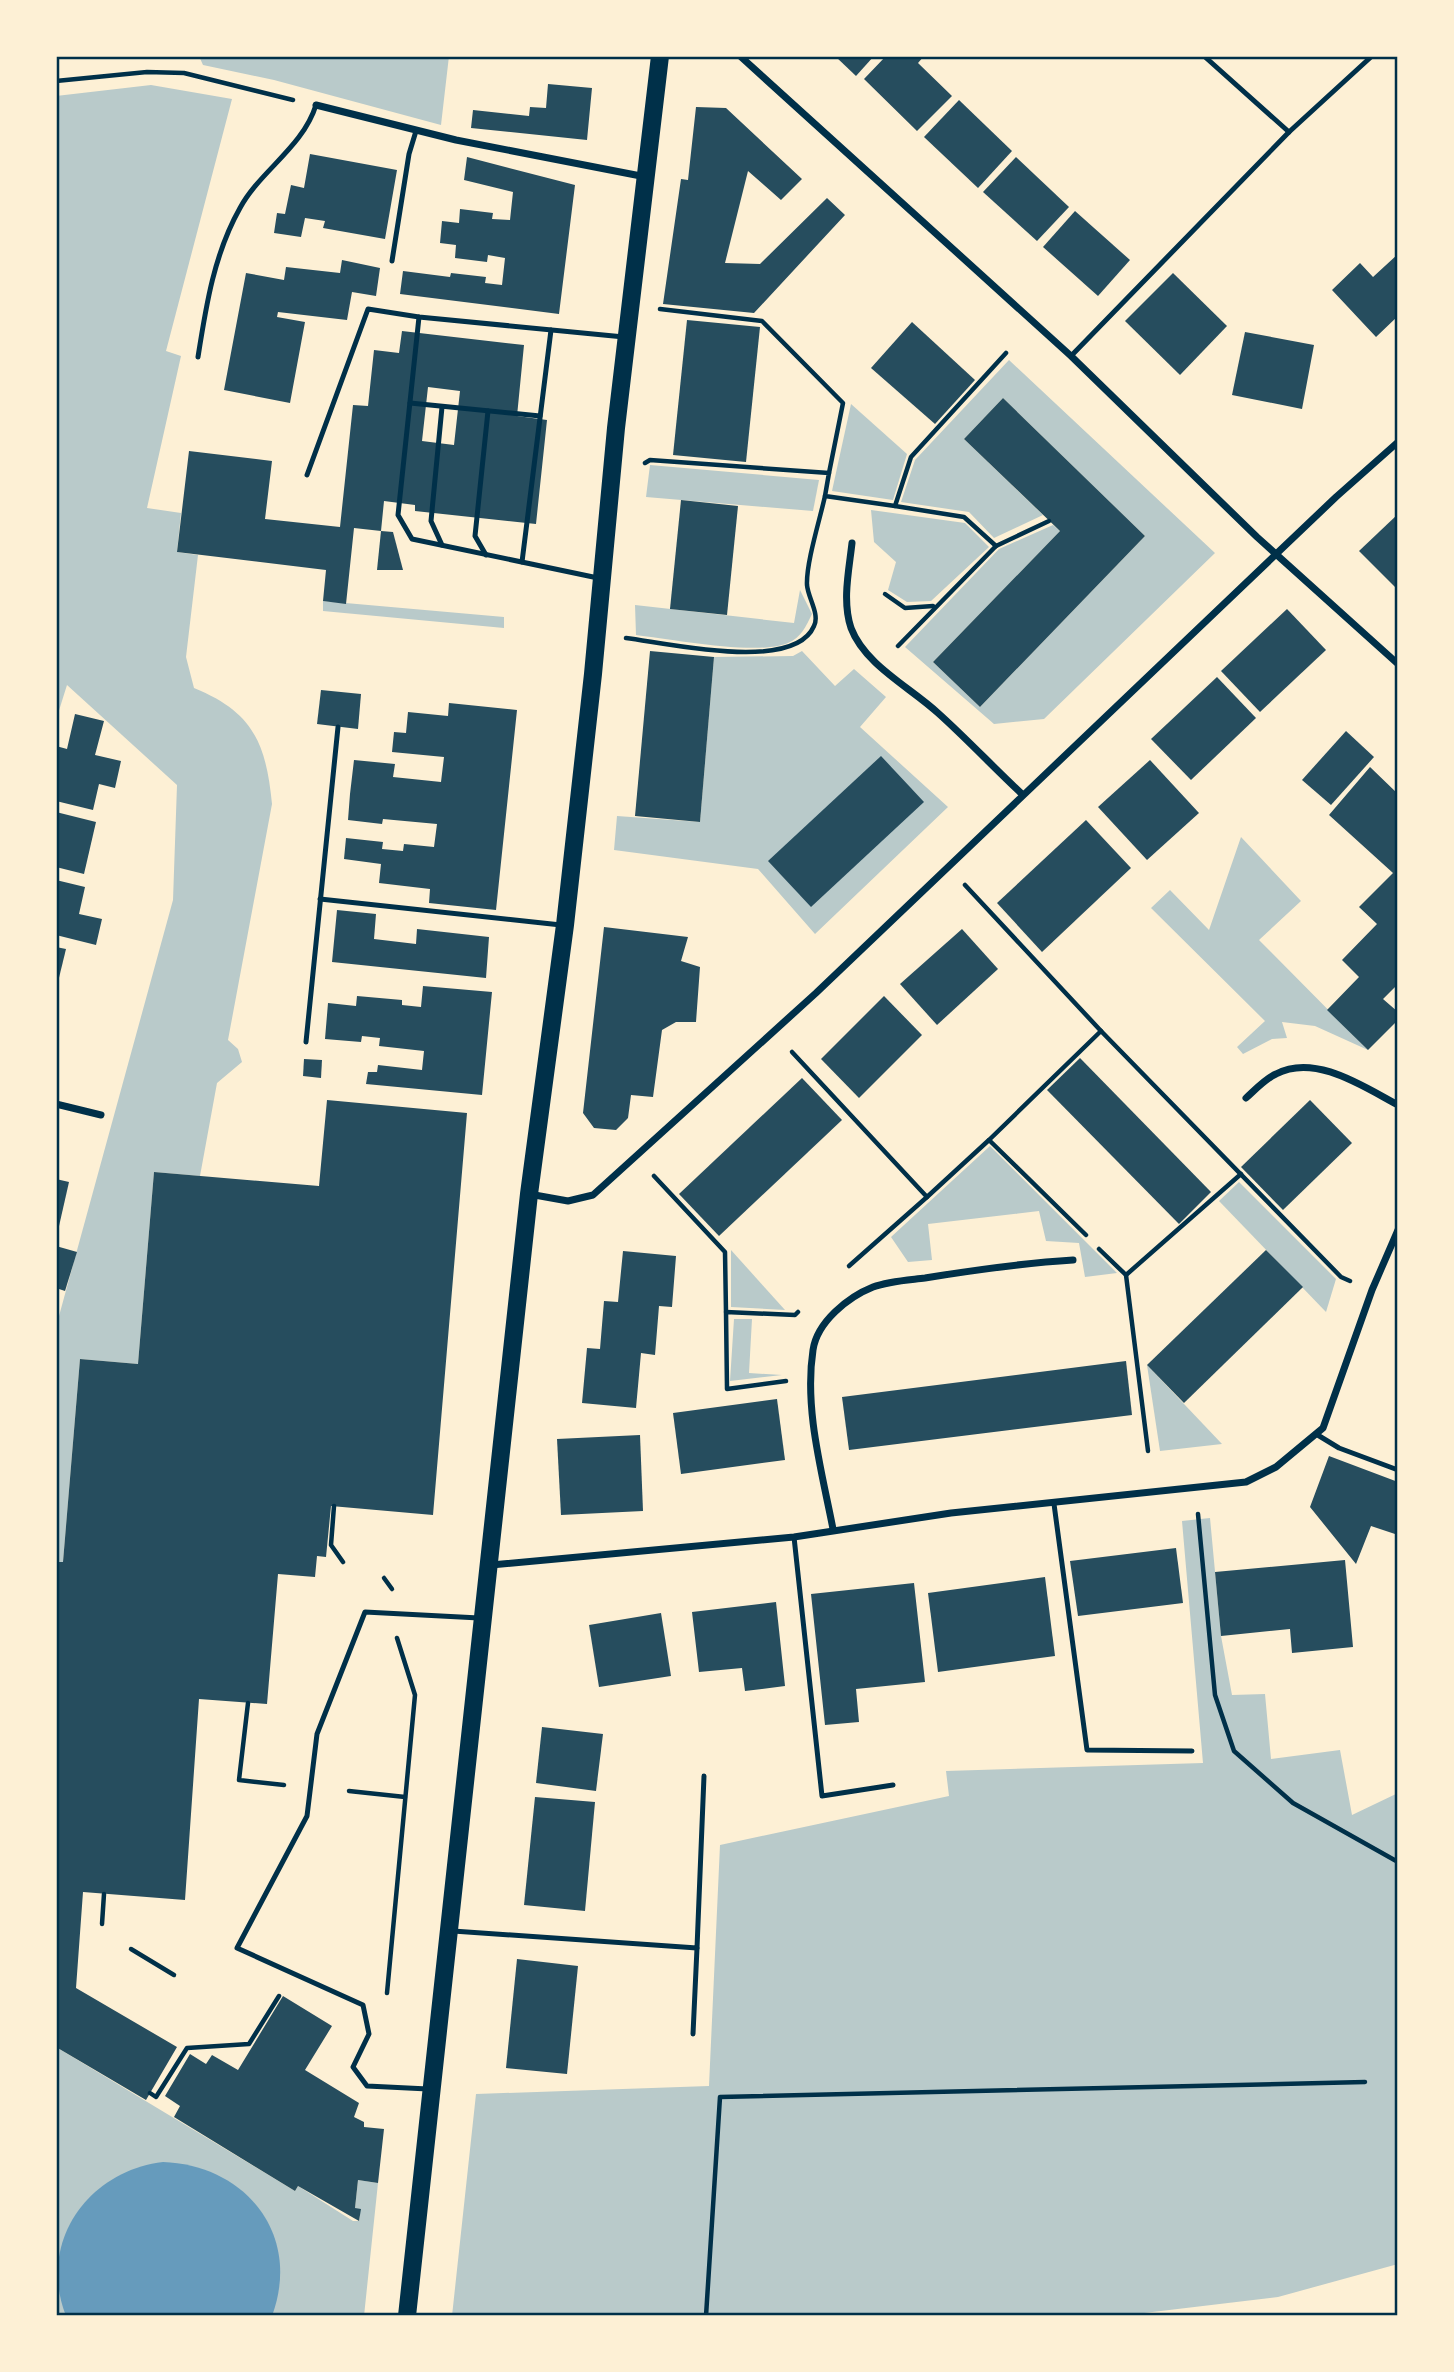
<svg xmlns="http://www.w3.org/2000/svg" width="1454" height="2372" viewBox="0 0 1454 2372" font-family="Barlow,sans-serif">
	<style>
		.green { fill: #b9caca }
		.water { fill: #669bbc }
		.building { fill: #264d5e; fill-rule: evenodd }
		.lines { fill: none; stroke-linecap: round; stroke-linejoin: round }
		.path { stroke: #003049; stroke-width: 4.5 }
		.service { stroke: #003049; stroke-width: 5 }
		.minor { stroke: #003049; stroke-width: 7 }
		.primary { stroke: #003049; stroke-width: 18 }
		.neatline { fill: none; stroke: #003049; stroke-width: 2.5 }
	</style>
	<rect width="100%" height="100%" fill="#fdf0d5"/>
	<g class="green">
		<polygon points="199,56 449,56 441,125 274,80 203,65"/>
		<path d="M151,85L232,99L166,351L181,356L147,508L181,513L177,552L198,555L186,657L194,688C253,712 266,743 272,804L228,1040L238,1049L242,1062L217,1083L200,1176L154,1172L138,1364L80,1359L63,1562H56V1327L173,900L177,785L67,685L56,720V96Z"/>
		<polygon points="1009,360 1215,553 1044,719 994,724 905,647 999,549 1053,525 1060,531 933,662 980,707 1145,536 1003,398 964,439 1043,515 994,538 969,512 901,502 915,460"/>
		<polygon points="851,404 907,454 893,500 832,491"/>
		<polygon points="650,465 819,480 813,511 646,497"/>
		<polygon points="871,510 965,523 989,547 931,601 907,602 888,590 896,562 874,542"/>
		<path d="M800,590L812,614C806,626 801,638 788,643C758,656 671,639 636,635L635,605L794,623Z"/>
		<polygon points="323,601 504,617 504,628 323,611"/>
		<polygon points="802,651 835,686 854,669 886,697 860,727 948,807 815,934 758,869 614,850 617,816 700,822 714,657 793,656"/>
		<polygon points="1241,837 1301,901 1259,940 1368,1050 1315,1026 1282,1022 1287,1038 1272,1039 1243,1054 1237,1047 1265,1021 1151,908 1170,890 1209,930"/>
		<polygon points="990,1146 1117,1273 1085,1277 1079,1243 1046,1241 1039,1211 928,1224 932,1260 908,1262 891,1237"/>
		<polygon points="1239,1182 1336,1279 1326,1312 1219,1201"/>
		<polygon points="731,1250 785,1310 731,1307"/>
		<polygon points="734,1319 752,1319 749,1373 782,1375 730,1381"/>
		<polygon points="1147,1365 1222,1444 1160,1451"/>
		<polygon points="1210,1518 1221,1636 1232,1695 1265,1694 1271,1759 1340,1750 1352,1815 1398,1793 1398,2264 1278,2297 1119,2316 452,2316 476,2094 709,2086 720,1845 949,1796 946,1771 1203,1763 1182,1521"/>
		<polygon points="56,2047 295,2191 298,2186 353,2221 359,2221 360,2215 355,2208 358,2180 378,2183 364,2316 56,2316"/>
	</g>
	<path class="water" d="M163,2162C246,2165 302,2235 272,2316H66C37,2242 88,2171 163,2162Z"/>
	<g class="building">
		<polygon points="835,56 874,56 856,76"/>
		<polygon points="886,56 924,56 918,63 952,96 917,131 864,79"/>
		<polygon points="548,84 592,88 587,140 471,128 473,110 529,116 530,107 546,108"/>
		<polygon points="959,100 1012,151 978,188 924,137"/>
		<polygon points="696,107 726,108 802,179 781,200 748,171 725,263 760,264 827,198 845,215 754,313 663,304 681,179 688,180"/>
		<polygon points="310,154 397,170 385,239 323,228 325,221 305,218 301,237 274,233 277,213 285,214 291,185 304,188"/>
		<polygon points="467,157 575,185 559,314 400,294 403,271 450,277 451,273 486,277 485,283 502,285 505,258 488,255 487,262 455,258 456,245 440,243 442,221 459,223 460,209 493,213 492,219 510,220 513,192 464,180"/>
		<polygon points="1016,157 1069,207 1037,241 983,192"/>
		<polygon points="1075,211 1130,260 1098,296 1043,247"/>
		<polygon points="1398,254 1398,316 1376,337 1332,290 1360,263 1373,277"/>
		<polygon points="342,260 380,268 376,296 352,292 347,320 278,312 277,317 305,322 290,403 224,390 246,273 284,280 286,267 340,273"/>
		<polygon points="1173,273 1227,326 1180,375 1125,321"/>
		<polygon points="687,320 760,327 746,462 673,455"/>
		<polygon points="912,322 975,380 935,424 871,368"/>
		<path d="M402,331L524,345L517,416L547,420L536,524L415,511V505L384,501L381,531L354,528L346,604L323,601L326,570L177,552L189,451L272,461L265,519L340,527L353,405L368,406L374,350L399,353ZM428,387L460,391L454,445L422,441Z"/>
		<polygon points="1245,332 1314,345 1302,409 1232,395"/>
		<polygon points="1003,398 1145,536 980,707 933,662 1060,531 964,439"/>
		<polygon points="681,500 738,506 727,615 670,609"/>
		<polygon points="1398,514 1398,590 1359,551"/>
		<polygon points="381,531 393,532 403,570 377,570"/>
		<polygon points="1287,609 1326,650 1260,712 1221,671"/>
		<polygon points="650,651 714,657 700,822 635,816"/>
		<polygon points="1217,677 1256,718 1191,780 1151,739"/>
		<polygon points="321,690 361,694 358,729 317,724"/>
		<polygon points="449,703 517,710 496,910 429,903 430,889 379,883 381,864 344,859 346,838 383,842 382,849 403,851 404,844 434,847 437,824 383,819 382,824 348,820 350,794 354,760 395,764 393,777 441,782 444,757 392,752 394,732 406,733 408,712 448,716"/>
		<polygon points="75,714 104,721 95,755 121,761 115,788 99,784 93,810 56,801 56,746 67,749"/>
		<polygon points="1346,731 1374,757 1331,805 1302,780"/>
		<polygon points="881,756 924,802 811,907 768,861"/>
		<polygon points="1150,760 1199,813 1147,860 1098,807"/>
		<polygon points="1370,767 1398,794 1395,809 1398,813 1398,984 1383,999 1398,1012 1398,1020 1368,1050 1327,1010 1359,977 1342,960 1377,924 1359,907 1393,873 1329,815"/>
		<polygon points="56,812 96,822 84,874 56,867"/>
		<polygon points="1086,820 1131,868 1042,952 997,903"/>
		<polygon points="56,880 85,887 79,914 102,919 96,945 56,935"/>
		<polygon points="337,910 376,914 374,939 416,944 417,929 489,937 486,978 332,962"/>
		<polygon points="604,927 688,937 681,961 700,967 696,1022 676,1022 662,1030 653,1097 631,1095 628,1118 616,1130 594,1128 583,1113"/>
		<polygon points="962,929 998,969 937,1025 900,984"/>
		<polygon points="56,947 66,949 57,986 56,986"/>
		<polygon points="423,986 492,992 482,1095 366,1084 368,1072 377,1072 378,1065 422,1070 424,1051 379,1046 380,1038 362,1036 361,1042 325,1039 328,1003 356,1006 357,996 402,1000 402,1005 421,1007"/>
		<polygon points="884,996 922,1035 859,1098 821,1059"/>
		<polygon points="1080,1058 1211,1192 1179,1224 1047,1090"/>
		<polygon points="304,1059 322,1060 321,1078 303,1076"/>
		<polygon points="802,1078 842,1120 719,1236 679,1194"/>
		<polygon points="327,1100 467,1113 433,1515 331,1506 326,1557 317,1556 315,1577 278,1574 267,1704 199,1699 185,1900 83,1892 76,1988 177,2047 146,2100 56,2047 56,1562 63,1562 80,1359 138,1364 154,1172 319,1186"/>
		<polygon points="1310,1100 1352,1143 1283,1210 1241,1167"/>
		<polygon points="56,1179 69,1182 57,1235 56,1235"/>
		<polygon points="56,1246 77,1252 65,1291 56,1288"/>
		<polygon points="1266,1250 1303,1287 1184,1403 1147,1365"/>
		<polygon points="623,1251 676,1256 672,1307 659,1306 655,1355 641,1353 636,1408 582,1403 587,1348 600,1349 604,1301 618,1302"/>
		<polygon points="1126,1361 1132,1415 849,1450 842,1397"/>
		<polygon points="777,1399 785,1460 681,1474 673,1413"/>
		<polygon points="640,1435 643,1511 561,1515 557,1439"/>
		<polygon points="1329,1456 1398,1482 1398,1535 1371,1526 1356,1564 1310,1507"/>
		<polygon points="1176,1548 1183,1603 1078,1616 1070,1561"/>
		<polygon points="1345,1560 1353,1647 1292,1653 1290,1629 1221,1636 1215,1572"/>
		<polygon points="1045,1577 1055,1656 938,1672 928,1593"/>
		<polygon points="914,1583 925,1682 856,1689 859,1722 825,1725 811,1594"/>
		<polygon points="776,1602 785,1686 745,1691 742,1668 699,1672 692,1612"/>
		<polygon points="661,1613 671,1676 599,1687 589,1625"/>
		<polygon points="542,1727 603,1734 596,1791 536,1783"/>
		<polygon points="535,1797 595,1802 585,1911 524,1905"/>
		<polygon points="517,1959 578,1966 567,2074 506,2068"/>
		<polygon points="283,1996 332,2026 305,2070 359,2103 354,2117 364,2122 364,2127 384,2129 378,2183 358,2180 355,2208 361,2209 359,2221 298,2186 295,2191 174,2117 180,2106 165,2096 190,2054 206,2064 212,2055 238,2070"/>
	</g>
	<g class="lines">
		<g class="path">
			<polyline points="56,81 147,72 184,73 293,100"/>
			<polyline points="660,309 762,321 843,403 829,473"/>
			<polyline points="645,463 650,460 829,473 825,496 895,506"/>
			<polyline points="996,546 964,517 895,506 911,457 1006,353"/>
			<polyline points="885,594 905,608 933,606"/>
			<path d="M626,638C667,643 794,673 814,626C820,614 808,598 807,585C806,563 820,519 825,496"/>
			<polyline points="898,646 996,546 1049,521"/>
			<polyline points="965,885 1101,1031 989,1140"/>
			<polyline points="1101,1031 1341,1277 1350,1281"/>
			<polyline points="792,1052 927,1197 849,1266"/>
			<polyline points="654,1176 725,1252 726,1312"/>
			<polyline points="927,1197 989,1140 1086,1235"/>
			<polyline points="1099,1249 1126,1275 1241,1174"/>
			<polyline points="1126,1275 1148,1451"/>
			<polyline points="786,1381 727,1389 726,1312 795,1315 798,1312"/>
			<polyline points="334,1506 331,1545 343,1562"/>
			<polyline points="1198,1514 1215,1695 1234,1751 1293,1803 1398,1862"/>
			<polyline points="384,1578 392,1589"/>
			<polyline points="248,1703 239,1780 284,1785"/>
			<polyline points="349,1791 405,1797"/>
			<polyline points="102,1924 104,1894"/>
			<polyline points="131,1949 174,1975"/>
			<polyline points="387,1993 415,1695 397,1638"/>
			<polyline points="150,2093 156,2097 187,2048 249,2044 279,1996"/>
			<polyline points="706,2316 720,2097 1365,2082"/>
		</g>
		<g class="service">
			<polyline points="1204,56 1289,132"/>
			<polyline points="392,261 409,154 416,131"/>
			<polyline points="419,317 398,515 412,539 598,578"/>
			<polyline points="1071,356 1289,132 1372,56"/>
			<path d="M198,357C206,306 214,254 240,208C260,171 303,147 316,105"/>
			<polyline points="410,403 540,416"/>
			<polyline points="307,475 368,309 419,317 624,337"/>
			<polyline points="442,545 431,521 442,407"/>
			<polyline points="486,555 475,536 488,411"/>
			<polyline points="522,562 551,330"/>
			<polyline points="320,899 561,925"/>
			<polyline points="306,1042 338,727"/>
			<polyline points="1316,1434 1339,1448 1398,1470"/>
			<polyline points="1054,1504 1087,1750 1192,1751"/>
			<polyline points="794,1537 822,1796 893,1785"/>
			<polyline points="453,1931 697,1948 704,1776"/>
			<polyline points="693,2034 697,1948"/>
			<polyline points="428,2089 367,2086 353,2067 369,2034 363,2005 237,1948 307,1816 317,1734 365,1612 479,1618"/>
		</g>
		<g class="minor">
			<polyline points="740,56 1071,356 1257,537 1398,664"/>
			<polyline points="316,105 456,140 646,177"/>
			<path d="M852,543C849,570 842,601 851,628C865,665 910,687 938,713C967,739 994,768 1022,794"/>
			<path d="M1246,1098C1255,1090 1265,1079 1276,1074C1315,1053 1364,1087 1398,1105"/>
			<polyline points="56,1104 101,1115"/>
			<polyline points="529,1194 568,1201 593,1195 816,993 1336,497 1398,442"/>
			<path d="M833,1529C822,1472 804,1409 813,1350C817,1322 848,1297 873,1287C889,1281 909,1280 925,1278C974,1270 1024,1263 1073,1260"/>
			<polyline points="491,1565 794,1537 951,1513 1246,1482 1276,1467 1323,1428 1372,1290 1398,1230"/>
		</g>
		<polyline class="primary" points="407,2316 529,1194 565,925 593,674 616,428 660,56"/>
	</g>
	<rect width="1454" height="2372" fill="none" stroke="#fdf0d5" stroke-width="116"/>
	<rect x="58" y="58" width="1338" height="2256" class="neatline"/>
</svg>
